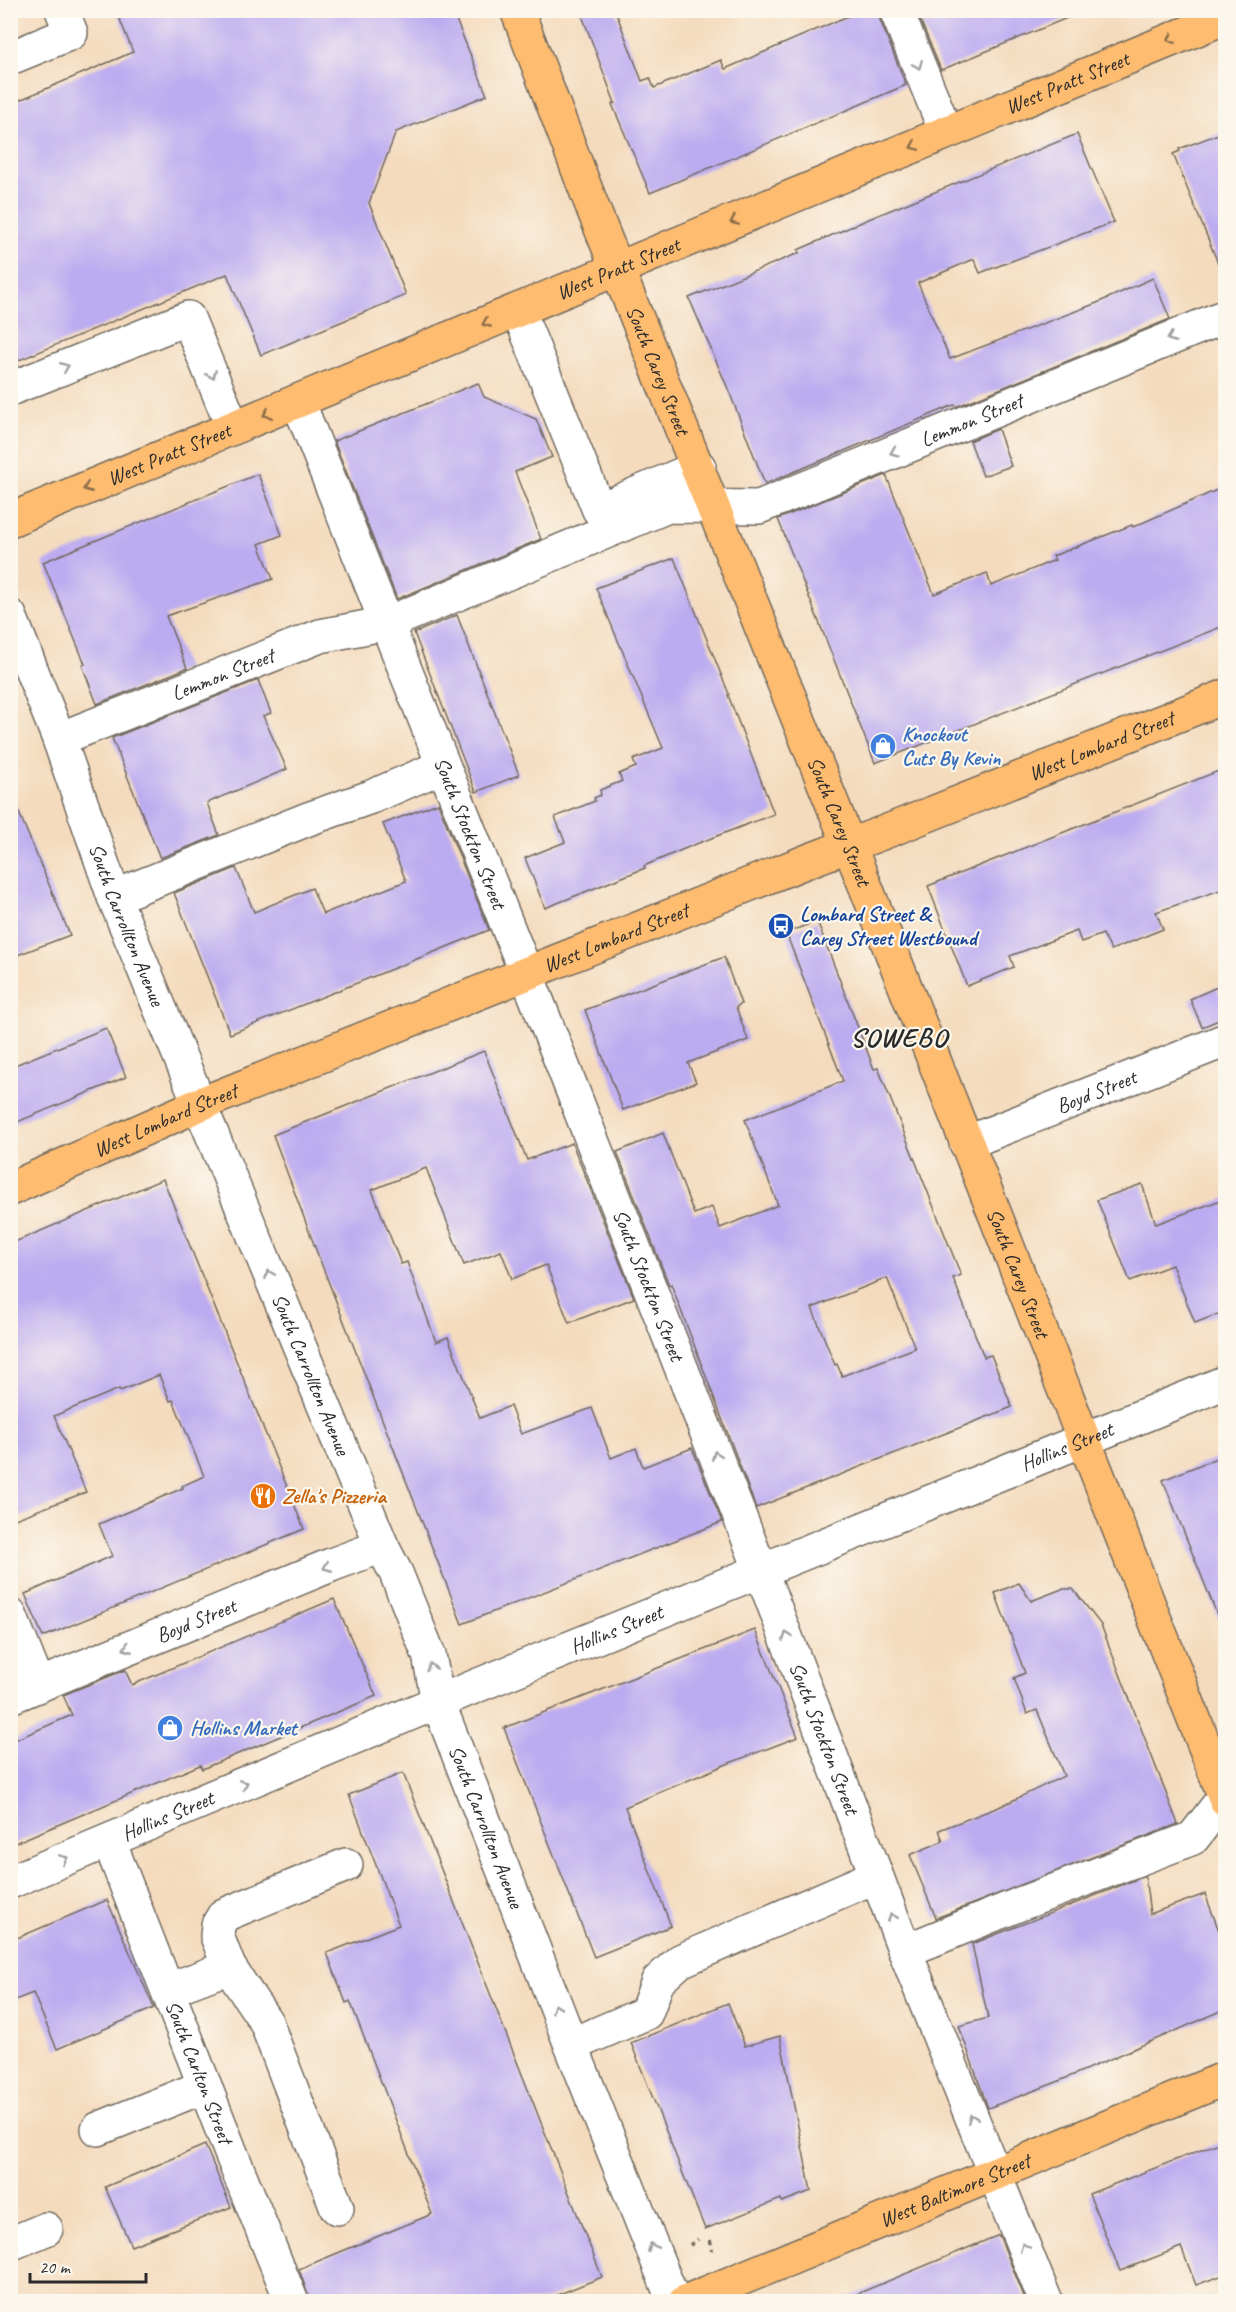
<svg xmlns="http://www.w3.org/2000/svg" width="1236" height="2312" viewBox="0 0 1236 2312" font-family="Caveat,sans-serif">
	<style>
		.building { fill: #bbabf0; fill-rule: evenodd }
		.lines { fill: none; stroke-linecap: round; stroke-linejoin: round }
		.minor-casing { stroke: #71695e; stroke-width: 36 }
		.major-casing { stroke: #71695e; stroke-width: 36 }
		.path { stroke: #71695e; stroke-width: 4; stroke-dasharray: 4.5 4.5; stroke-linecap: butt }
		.minor { stroke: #fff; stroke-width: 33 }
		.major { stroke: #febc70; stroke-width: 33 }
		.oneway { stroke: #8a6c4a }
		.oneway2 { stroke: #a0a0a0 }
		.labels { text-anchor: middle; stroke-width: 4.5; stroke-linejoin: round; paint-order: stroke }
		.street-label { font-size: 21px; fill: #2b2b2b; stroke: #fbf7ec }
		.shop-label { font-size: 21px; font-weight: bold; fill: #366cbe; stroke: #fbf7ec; text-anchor: start }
		.transit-label { font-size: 21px; font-weight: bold; fill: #164399; stroke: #fbf7ec; text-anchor: start }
		.food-label { font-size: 21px; font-weight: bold; fill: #c56008; stroke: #fbf7ec; text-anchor: start }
		.district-label { font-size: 27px; font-weight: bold; letter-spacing: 1.5px; fill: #2b2b2b; stroke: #fbf7ec }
	</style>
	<rect width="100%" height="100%" fill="#fbf7ec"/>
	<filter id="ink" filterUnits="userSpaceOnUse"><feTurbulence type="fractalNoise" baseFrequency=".0167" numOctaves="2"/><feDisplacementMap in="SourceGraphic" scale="12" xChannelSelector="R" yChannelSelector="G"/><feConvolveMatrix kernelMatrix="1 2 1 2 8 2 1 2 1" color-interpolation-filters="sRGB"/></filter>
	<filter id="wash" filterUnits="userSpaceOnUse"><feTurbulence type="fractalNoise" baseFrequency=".008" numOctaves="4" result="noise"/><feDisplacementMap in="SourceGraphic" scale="24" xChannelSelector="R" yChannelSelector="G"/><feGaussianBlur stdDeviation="1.35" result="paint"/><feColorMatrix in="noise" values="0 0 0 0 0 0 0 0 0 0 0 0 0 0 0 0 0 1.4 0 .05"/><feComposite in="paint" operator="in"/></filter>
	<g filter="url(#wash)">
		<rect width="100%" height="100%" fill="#f4dbbe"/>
		<g id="blocks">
			<g class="building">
				<polygon points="116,10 452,10 487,95 396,132 369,203 406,295 261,355 227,274 10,364 10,104 133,52"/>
				<polygon points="580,10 615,10 642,81 650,78 654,88 721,60 725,69 862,10 876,10 906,85 650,193 612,104 615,103"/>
				<polygon points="922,10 1084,10 1084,11 941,70 917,12"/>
				<polygon points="1226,131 1226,280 1225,280 1173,154 1180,151 1179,149"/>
				<polygon points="1077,134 1114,222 980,273 974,259 918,283 950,359 1097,303 1153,278 1170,319 958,406 954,405 765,484 729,391 689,298 799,253 798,250 871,218"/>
				<polygon points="478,383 484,397 536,419 552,457 515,472 541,539 397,599 334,441"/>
				<polygon points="998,429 1011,466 983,476 970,441"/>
				<polygon points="258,474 282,535 259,544 273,579 166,616 187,668 97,704 82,665 85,664 43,562"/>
				<polygon points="886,475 934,594 987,573 991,586 1055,560 1053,556 1132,525 1133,527 1226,486 1226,625 875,763 778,519"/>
				<polygon points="674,558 729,694 728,695 774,814 691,846 644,866 645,868 545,908 525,858 565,842 555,817 595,801 594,798 601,795 600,790 622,781 619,774 636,767 633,760 663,748 596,588"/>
				<polygon points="457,615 519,775 476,792 414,633"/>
				<polygon points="258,680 271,713 263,716 287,769 207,803 219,835 160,858 112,738"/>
				<polygon points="1226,768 1226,888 1156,912 1163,929 1111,950 1103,934 1081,942 1077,931 1010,956 1014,967 967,986 928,886"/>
				<polygon points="10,791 70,935 10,958"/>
				<polygon points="438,803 489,930 230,1034 174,893 236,868 254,912 312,888 323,914 406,881 383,824"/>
				<path d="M817,921L874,1069L878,1068L961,1275L953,1278L984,1357L991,1355L1012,1407L756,1508L671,1284L669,1285L617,1152L663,1133L694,1214L712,1207L720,1228L778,1205L745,1120L843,1081L786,933ZM887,1278L915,1348L842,1376L837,1364L835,1365L812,1308Z"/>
				<polygon points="724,957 741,1004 736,1007 748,1040 688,1063 696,1082 623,1110 585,1010"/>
				<polygon points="1217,987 1226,1007 1226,1017 1202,1027 1190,999"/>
				<polygon points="106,1028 126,1077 10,1125 10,1067"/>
				<polygon points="484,1051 527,1160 572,1143 634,1298 569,1323 546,1265 512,1279 501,1251 464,1265 426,1168 372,1190 401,1264 407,1262 436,1342 448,1337 480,1418 510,1406 521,1434 592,1408 611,1458 636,1448 643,1467 692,1448 722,1522 462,1624 318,1255 273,1135"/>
				<polygon points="163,1179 304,1529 43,1637 25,1594 112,1556 99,1524 183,1488 182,1486 204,1476 173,1400 170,1401 159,1375 120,1391 119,1389 54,1416 86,1492 10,1521 10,1244"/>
				<polygon points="1142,1184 1156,1224 1226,1198 1226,1311 1195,1323 1172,1265 1130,1281 1097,1200"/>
				<polygon points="1226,1454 1226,1632 1224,1632 1163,1480"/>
				<polygon points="1019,1583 1031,1601 1062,1589 1073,1589 1101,1625 1178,1824 936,1918 910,1855 943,1841 939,1830 999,1807 1064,1776 1037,1710 1027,1714 1014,1678 1025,1673 995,1593"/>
				<polygon points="334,1599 376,1696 202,1769 200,1765 10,1845 10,1742 72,1715 63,1695 125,1670 132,1685"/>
				<polygon points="755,1630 798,1737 727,1764 625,1807 671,1926 594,1957 504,1728"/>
				<polygon points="403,1773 602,2277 542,2301 310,2301 299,2269 432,2214 350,2001 346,2003 327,1953 399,1925 349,1795"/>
				<polygon points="1145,1876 1150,1914 1205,1894 1226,1949 1226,2009 1057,2082 988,2108 959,2026 988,2018 972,1944"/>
				<polygon points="107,1900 154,2008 57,2049 33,1993 10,2002 10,1941"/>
				<polygon points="728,2003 745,2046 780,2036 811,2191 782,2202 781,2199 705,2229 631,2043"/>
				<polygon points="1226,2140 1226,2274 1196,2285 1181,2247 1120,2271 1089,2194"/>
				<polygon points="205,2145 231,2207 131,2246 105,2187"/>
				<polygon points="999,2235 1026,2301 840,2301"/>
			</g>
		</g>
	</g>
	<g filter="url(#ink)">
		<use href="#blocks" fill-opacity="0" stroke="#71695e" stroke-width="1.5"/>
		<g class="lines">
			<defs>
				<g id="minor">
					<polyline points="896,10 946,132"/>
					<polyline points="10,58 71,33 62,10"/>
					<polyline points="518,310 599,510 699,467"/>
					<polyline points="10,389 188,318 233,428"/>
					<path id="s1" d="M298,401L542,1013L761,1571L905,1951L1046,2302"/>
					<path id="s2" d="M10,616L59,739L114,897L382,1546L396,1573L429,1655L438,1702L571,2045L674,2302"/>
					<path id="s3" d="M59,739L320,636L388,623L668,506L759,507L1226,316"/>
					<polyline points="114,897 308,819 371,797 443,766"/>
					<path id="s4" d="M966,1143L1226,1040"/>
					<polyline points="10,1615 38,1685"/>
					<path id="s5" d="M10,1697L331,1565L382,1546"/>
					<path id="s6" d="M109,1841L231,2153L292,2302"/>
					<path id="s7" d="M10,1882L476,1686L1226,1382"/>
					<polyline points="905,1951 1020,1904 1193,1838 1226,1795"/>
					<polyline points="168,1990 229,1967"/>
					<polyline points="571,2045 646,2013 658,1981 680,1961 876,1876"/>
					<polyline points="98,2129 205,2086"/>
					<polyline points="337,2208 266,2022 229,1967 217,1936 218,1925 224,1915 346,1865"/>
					<polyline points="10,2244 46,2229"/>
				</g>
				<g id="major">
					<path id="s8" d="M517,10L594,211L867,890L1226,1800"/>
					<path id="s9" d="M10,520L1226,17"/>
					<path id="s10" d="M10,1189L198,1105L810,860L890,830L1226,696"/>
					<path id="s11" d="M685,2302L1226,2078"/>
				</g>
			</defs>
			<use href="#minor" class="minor-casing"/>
			<use href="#major" class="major-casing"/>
			<g class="path">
				<polyline points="710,2240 712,2251"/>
				<polyline points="690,2245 698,2239"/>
			</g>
			<use href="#minor" class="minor"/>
			<use href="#major" class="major"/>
		</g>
		<defs><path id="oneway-chevron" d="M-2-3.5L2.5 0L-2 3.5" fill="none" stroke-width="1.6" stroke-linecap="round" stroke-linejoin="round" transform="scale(1.5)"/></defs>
		<g class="oneway">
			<use href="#oneway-chevron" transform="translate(1171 39) rotate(158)"/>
			<use href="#oneway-chevron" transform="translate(914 146) rotate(157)"/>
			<use href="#oneway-chevron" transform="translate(734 221) rotate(157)"/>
			<use href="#oneway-chevron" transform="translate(486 323) rotate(157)"/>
			<use href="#oneway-chevron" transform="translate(267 414) rotate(157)"/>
			<use href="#oneway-chevron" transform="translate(87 488) rotate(158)"/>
		</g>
		<g class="oneway2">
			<use href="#oneway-chevron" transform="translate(918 65) rotate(68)"/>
			<use href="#oneway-chevron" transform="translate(1171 338) rotate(158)"/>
			<use href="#oneway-chevron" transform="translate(65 367) rotate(-22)"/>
			<use href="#oneway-chevron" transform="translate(212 375) rotate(68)"/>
			<use href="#oneway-chevron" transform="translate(894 452) rotate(158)"/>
			<use href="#oneway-chevron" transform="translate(269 1274) rotate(-113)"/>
			<use href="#oneway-chevron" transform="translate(716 1455) rotate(-111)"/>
			<use href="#oneway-chevron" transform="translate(327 1567) rotate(158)"/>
			<use href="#oneway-chevron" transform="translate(787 1636) rotate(-110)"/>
			<use href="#oneway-chevron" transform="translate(127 1648) rotate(158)"/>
			<use href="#oneway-chevron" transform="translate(431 1667) rotate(-102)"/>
			<use href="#oneway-chevron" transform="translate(244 1784) rotate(-23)"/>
			<use href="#oneway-chevron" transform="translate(64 1859) rotate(-23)"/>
			<use href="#oneway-chevron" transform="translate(892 1917) rotate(-111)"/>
			<use href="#oneway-chevron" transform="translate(556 2008) rotate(-111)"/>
			<use href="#oneway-chevron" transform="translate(972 2118) rotate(-112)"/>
			<use href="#oneway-chevron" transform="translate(652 2247) rotate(-112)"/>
			<use href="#oneway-chevron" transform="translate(1024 2247) rotate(-112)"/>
		</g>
	</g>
	<defs>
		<symbol id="shop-disc" viewBox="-11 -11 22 22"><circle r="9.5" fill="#3f7fe0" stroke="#fbf7ec"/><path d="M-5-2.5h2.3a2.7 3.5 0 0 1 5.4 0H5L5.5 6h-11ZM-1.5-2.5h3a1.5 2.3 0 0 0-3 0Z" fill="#fff"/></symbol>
		<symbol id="bus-disc" viewBox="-11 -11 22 22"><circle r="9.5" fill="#1a4fb4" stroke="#fbf7ec"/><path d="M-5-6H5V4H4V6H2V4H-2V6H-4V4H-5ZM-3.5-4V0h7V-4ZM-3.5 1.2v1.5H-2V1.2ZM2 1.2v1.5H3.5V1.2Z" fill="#fff"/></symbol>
		<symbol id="restaurant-disc" viewBox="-11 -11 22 22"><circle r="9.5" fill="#e8710a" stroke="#fbf7ec"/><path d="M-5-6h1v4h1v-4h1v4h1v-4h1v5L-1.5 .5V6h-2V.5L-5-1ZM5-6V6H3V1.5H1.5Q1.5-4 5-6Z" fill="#fff"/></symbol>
	</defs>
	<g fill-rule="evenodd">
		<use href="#shop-disc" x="868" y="731" width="30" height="30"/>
		<use href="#bus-disc" x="766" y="911" width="30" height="30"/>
		<use href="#restaurant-disc" x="248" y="1481" width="30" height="30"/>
		<use href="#shop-disc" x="155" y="1713" width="30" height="30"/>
	</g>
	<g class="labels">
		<g class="street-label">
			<text dy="7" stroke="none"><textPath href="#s9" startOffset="1144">West Pratt Street</textPath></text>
			<text dy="7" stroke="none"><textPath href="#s9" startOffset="658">West Pratt Street</textPath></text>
			<text dy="7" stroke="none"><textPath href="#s8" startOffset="387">South Carey Street</textPath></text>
			<text dy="7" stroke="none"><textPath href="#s3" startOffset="974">Lemmon Street</textPath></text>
			<text dy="7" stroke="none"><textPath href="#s9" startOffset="172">West Pratt Street</textPath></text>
			<text dy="7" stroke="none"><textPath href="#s3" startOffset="176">Lemmon Street</textPath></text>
			<text dy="7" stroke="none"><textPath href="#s10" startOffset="1178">West Lombard Street</textPath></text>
			<text dy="7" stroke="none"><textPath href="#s8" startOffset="873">South Carey Street</textPath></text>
			<text dy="7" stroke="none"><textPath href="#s1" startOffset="465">South Stockton Street</textPath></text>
			<text dy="7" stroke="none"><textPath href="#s2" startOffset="330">South Carrollton Avenue</textPath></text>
			<text dy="7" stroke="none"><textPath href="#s10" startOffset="656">West Lombard Street</textPath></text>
			<text dy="7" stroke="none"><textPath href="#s4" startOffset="140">Boyd Street</textPath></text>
			<text dy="7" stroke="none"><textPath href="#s10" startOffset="170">West Lombard Street</textPath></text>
			<text dy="7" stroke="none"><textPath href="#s8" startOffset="1359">South Carey Street</textPath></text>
			<text dy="7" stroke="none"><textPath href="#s1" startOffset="951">South Stockton Street</textPath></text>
			<text dy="7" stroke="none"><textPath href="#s2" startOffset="816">South Carrollton Avenue</textPath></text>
			<text dy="7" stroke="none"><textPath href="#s7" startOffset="1143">Hollins Street</textPath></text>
			<text dy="7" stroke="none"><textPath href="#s5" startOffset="201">Boyd Street</textPath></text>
			<text dy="7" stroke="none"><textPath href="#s7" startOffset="657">Hollins Street</textPath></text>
			<text dy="7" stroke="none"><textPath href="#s1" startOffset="1437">South Stockton Street</textPath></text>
			<text dy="7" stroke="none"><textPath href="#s7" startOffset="171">Hollins Street</textPath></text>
			<text dy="7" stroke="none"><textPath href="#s2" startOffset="1302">South Carrollton Avenue</textPath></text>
			<text dy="7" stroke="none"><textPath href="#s6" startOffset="248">South Carlton Street</textPath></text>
			<text dy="7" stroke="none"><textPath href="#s11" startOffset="292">West Baltimore Street</textPath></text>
		</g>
		<g class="shop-label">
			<text x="902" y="741">Knockout<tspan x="902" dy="24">Cuts By Kevin</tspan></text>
			<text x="190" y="1735">Hollins Market</text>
		</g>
		<g class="transit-label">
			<text x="800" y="921">Lombard Street &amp;<tspan x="800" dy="24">Carey Street Westbound</tspan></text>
		</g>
		<g class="food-label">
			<text x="282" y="1503">Zella's Pizzeria</text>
		</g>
		<g class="district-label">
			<text x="899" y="1046">SOWEBO</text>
		</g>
	</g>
	<rect width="1236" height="2312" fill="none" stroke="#fbf7ec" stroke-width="36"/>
	<path d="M30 2273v9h116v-9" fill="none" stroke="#2b2b2b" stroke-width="3"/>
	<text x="39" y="2273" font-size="18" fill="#2b2b2b" stroke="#fbf7ec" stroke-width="4.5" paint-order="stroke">20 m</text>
</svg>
